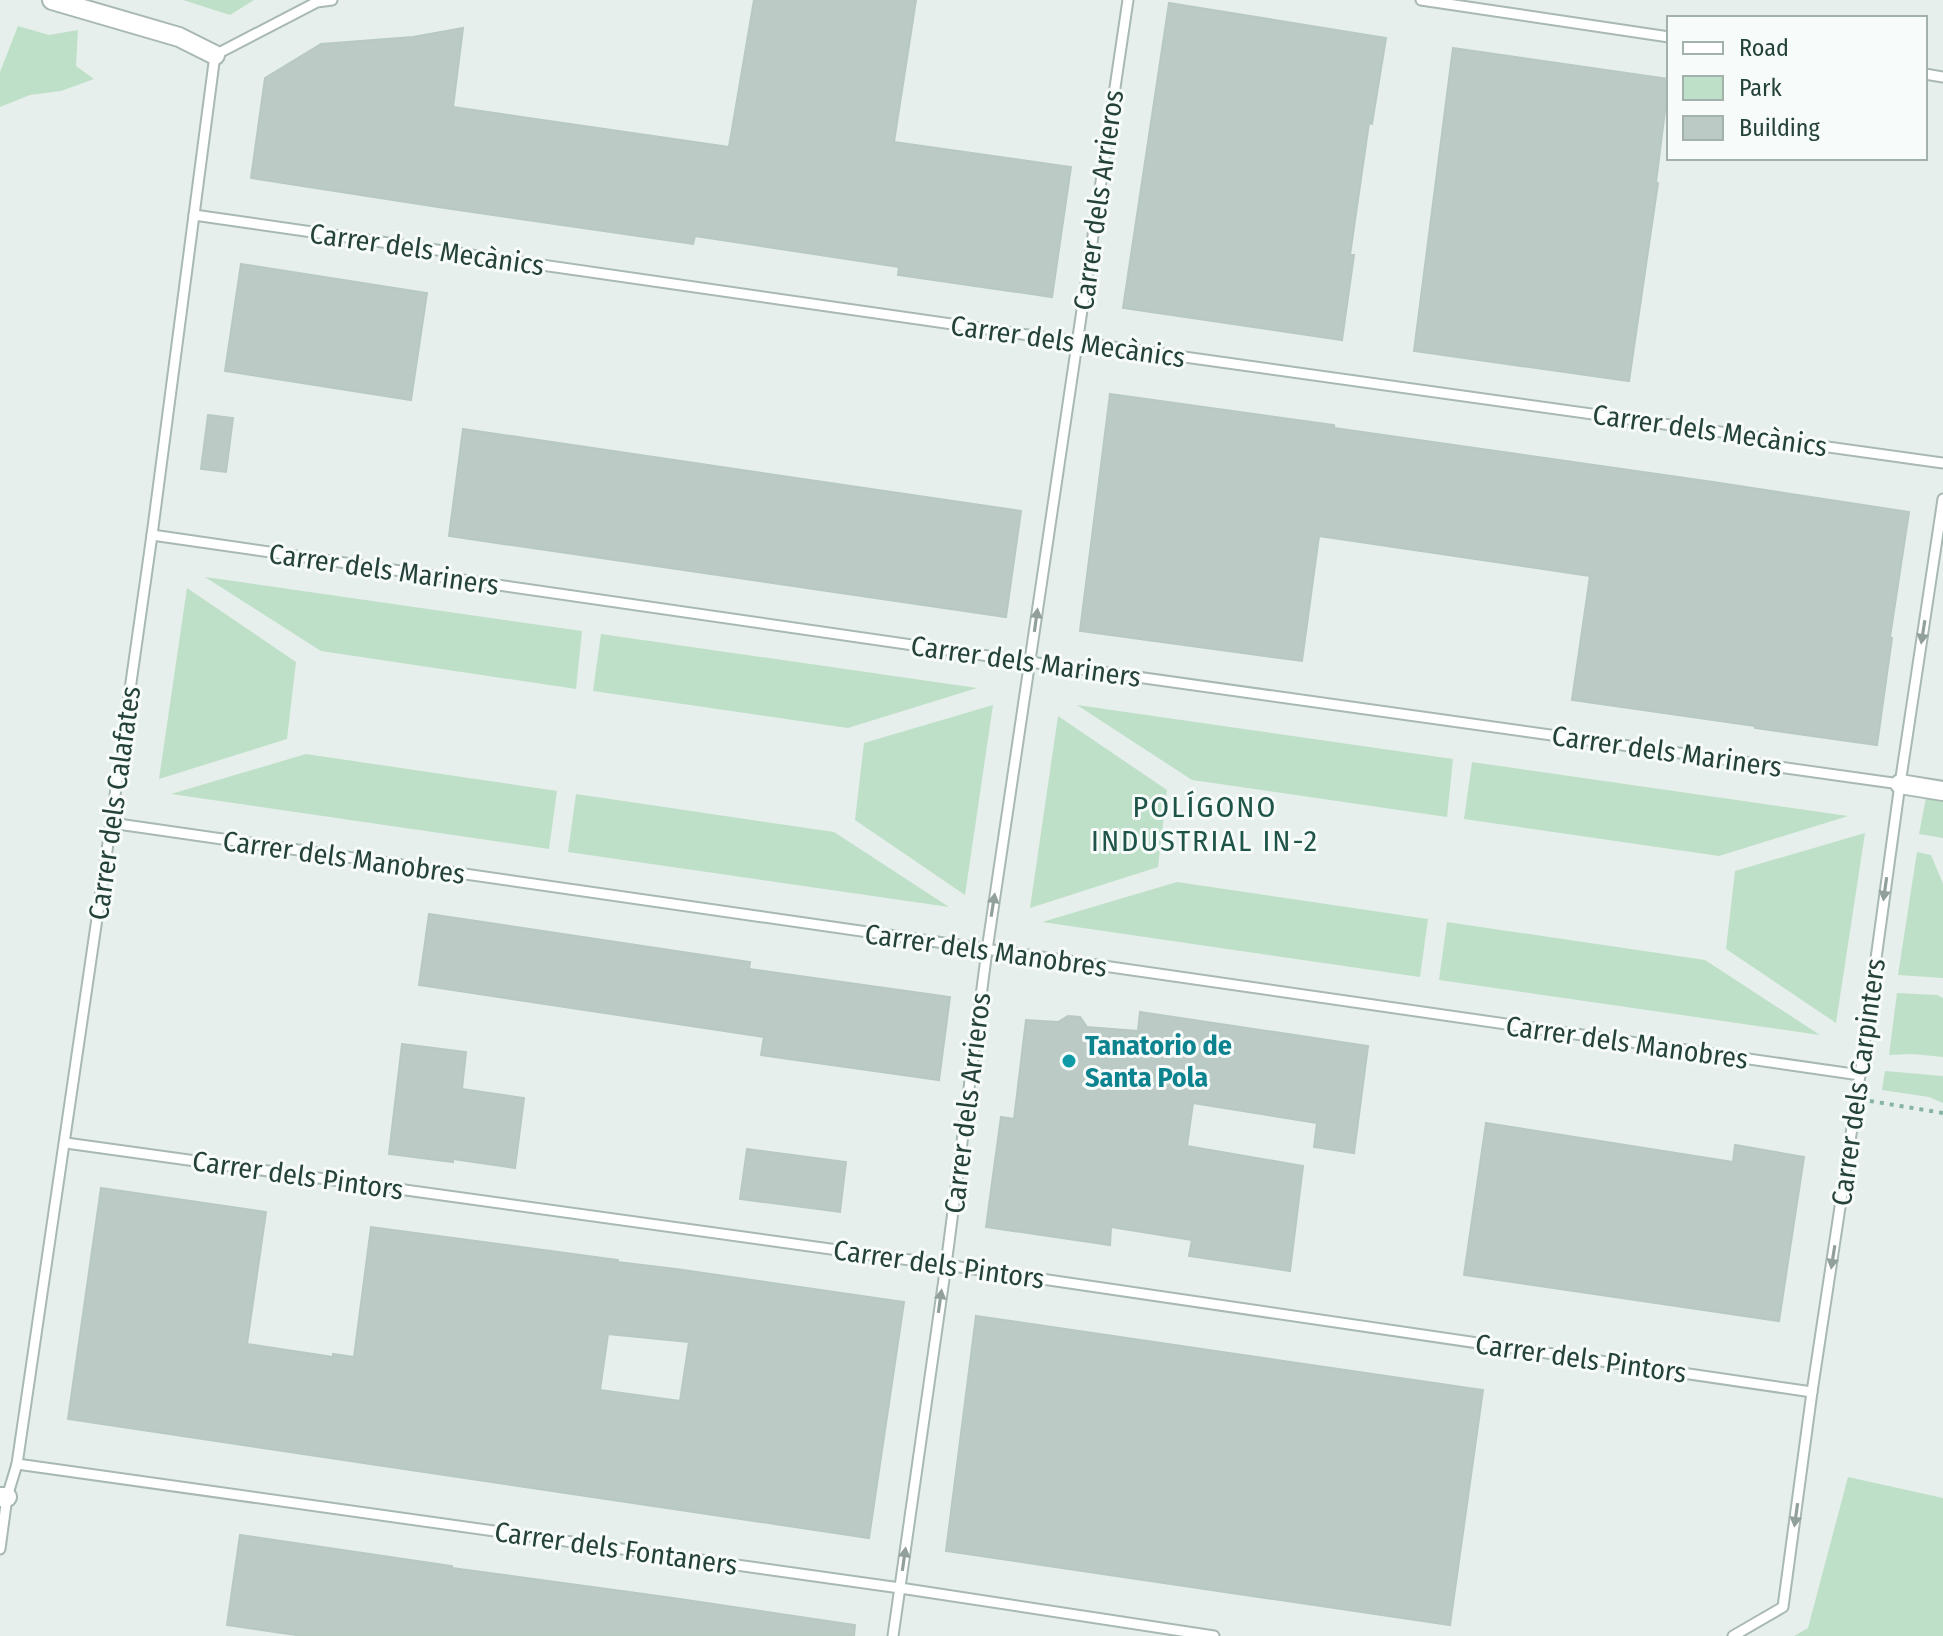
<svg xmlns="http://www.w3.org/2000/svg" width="1943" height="1636" viewBox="0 0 1943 1636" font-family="'Fira Sans Condensed',sans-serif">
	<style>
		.green { fill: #bfe0c8 }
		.building { fill: #bbcac4; stroke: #b8c9c2; stroke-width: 2; fill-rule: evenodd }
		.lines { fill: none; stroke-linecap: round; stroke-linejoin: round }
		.lane-casing { stroke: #a8b8b2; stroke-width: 13 }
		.street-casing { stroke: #a8b8b2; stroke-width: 22 }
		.path { stroke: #86b3a5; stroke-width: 4; stroke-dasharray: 4 6; stroke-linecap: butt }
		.lane { stroke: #fff; stroke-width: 9 }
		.street { stroke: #fff; stroke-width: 18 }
		.oneway { fill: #92a09c }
		.culture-dot { fill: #0f9aa8; stroke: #f7fbf9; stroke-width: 3 }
		.labels { text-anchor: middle; stroke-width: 6; stroke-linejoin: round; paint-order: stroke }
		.street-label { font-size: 28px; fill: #24423a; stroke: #f7fbf9 }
		.culture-label { font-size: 28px; font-weight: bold; fill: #0d838f; stroke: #f7fbf9; text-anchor: start }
		.neighbourhood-label { font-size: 30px; letter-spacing: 2px; fill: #1f5548; stroke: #f7fbf9 }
	</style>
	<rect width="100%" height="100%" fill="#e6efeb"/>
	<g class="green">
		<polygon points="183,0 254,0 230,15"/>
		<polygon points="18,26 49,35 78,30 76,66 94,79 61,91 30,95 0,107 0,72"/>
		<polygon points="205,577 582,631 576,689 321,651"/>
		<polygon points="187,588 296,662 287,739 159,779"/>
		<polygon points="601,634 977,688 848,728 593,691"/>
		<polygon points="993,705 965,895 855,820 864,743"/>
		<polygon points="1077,705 1453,759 1447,817 1192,780"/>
		<polygon points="1058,716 1167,790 1158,867 1030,908"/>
		<polygon points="306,754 557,791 549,849 171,794"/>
		<polygon points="1472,762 1848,816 1719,856 1464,819"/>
		<polygon points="576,794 834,832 949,907 568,852"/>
		<polygon points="1926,798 1943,802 1943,838 1919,834"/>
		<polygon points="1865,833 1836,1023 1726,949 1735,871"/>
		<polygon points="1917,852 1931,855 1943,884 1943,978 1898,975"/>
		<polygon points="1177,882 1428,919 1420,977 1042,922"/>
		<polygon points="1447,922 1705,960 1820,1035 1439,980"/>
		<polygon points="1897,993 1937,995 1943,998 1943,1057 1913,1054 1889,1055"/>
		<polygon points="1885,1071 1943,1076 1943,1103 1929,1097 1882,1090"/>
		<polygon points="1848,1477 1943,1498 1943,1636 1794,1636 1808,1628"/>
	</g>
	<g class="building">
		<polygon points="754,0 916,0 894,142 1071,167 1052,297 898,275 899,267 695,236 693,244 438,207 251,178 265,78 321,44 413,37 463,28 453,107 729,147"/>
		<polygon points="1169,3 1386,38 1372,124 1369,123 1350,255 1354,255 1342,340 1123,308"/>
		<polygon points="1453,48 1669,79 1656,182 1658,183 1629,381 1414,351"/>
		<polygon points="241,264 427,293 411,400 225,371"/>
		<polygon points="1110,394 1334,425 1334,428 1713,482 1909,512 1890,637 1892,638 1877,745 1755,728 1755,726 1572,700 1590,576 1319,536 1302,661 1080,631"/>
		<polygon points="208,415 233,418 226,472 201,469"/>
		<polygon points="463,429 1021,511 1006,617 449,536"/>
		<polygon points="429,914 750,962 749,969 950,997 939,1080 761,1055 764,1037 419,985"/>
		<polygon points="1140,1012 1368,1046 1354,1153 1314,1147 1317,1123 1193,1103 1187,1146 1303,1166 1290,1271 1189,1256 1192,1240 1111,1227 1110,1245 986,1227 1001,1117 1014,1119 1026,1020 1058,1022 1068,1016 1080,1017 1087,1027 1138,1031"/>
		<polygon points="402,1044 466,1052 462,1089 524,1098 515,1168 453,1159 453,1162 389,1154"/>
		<polygon points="1486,1123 1733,1162 1735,1145 1804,1157 1779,1321 1464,1275"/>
		<polygon points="747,1149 846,1162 840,1212 740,1199"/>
		<path d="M101,1188L266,1212L247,1344L333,1357V1354L354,1357L371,1227L618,1260L617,1262L676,1269L904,1302L869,1538L68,1419ZM608,1334L689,1342L680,1401L600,1390Z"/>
		<polygon points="976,1316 1483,1390 1450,1625 946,1551"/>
		<polygon points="240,1535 452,1566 452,1568 673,1598 855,1625 854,1636 303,1636 227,1625"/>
	</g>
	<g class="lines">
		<defs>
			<g id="lane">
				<polyline points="1421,0 1669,37"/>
				<polyline points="1925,74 1943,77"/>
				<polyline points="194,215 1077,342 1943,463"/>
				<polyline points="152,535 1030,662 1900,784"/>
				<polyline points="111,823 1860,1075"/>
				<polyline points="66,1143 946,1265 1812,1392"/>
				<polyline points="17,1464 900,1588 1214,1636"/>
				<polyline points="0,1549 7,1497 17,1464 111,823 152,535 215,55 317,2 332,0"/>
				<polyline points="893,1636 946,1265 987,950 1128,0"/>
				<polyline points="1733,1636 1783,1607 1812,1392 1860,1075 1900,784 1943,499"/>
			</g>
			<g id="street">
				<polyline points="52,0 179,37 215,55"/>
				<polyline points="1900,784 1943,791"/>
				<polyline points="0,1497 7,1497"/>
			</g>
		</defs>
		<use href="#lane" class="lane-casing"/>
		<use href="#street" class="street-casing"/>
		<polyline class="path" points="1870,1101 1943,1113"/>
		<use href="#lane" class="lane"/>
		<use href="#street" class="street"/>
	</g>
	<defs><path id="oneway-solid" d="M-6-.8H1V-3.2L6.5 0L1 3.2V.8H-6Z" transform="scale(2)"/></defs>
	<g class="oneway">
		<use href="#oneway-solid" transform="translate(1036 620) rotate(-82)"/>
		<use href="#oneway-solid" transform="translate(1923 632) rotate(99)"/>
		<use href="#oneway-solid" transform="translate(1885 889) rotate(98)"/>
		<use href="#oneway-solid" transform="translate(993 905) rotate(-81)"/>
		<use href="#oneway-solid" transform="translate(1833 1257) rotate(99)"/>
		<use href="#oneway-solid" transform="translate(940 1301) rotate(-82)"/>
		<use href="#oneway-solid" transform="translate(1796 1515) rotate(98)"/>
		<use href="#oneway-solid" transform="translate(904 1559) rotate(-82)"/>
	</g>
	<circle class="culture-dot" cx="1069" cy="1061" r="8"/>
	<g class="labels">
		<g class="street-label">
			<text transform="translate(1098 200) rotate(-82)" y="10">Carrer dels Arrieros</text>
			<text transform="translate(427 249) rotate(8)" y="10">Carrer dels Mecànics</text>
			<text transform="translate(1068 341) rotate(8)" y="10">Carrer dels Mecànics</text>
			<text transform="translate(1710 430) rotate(8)" y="10">Carrer dels Mecànics</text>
			<text transform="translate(384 569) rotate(8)" y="10">Carrer dels Mariners</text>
			<text transform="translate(1026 661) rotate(8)" y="10">Carrer dels Mariners</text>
			<text transform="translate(1667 751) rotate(8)" y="10">Carrer dels Mariners</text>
			<text transform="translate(114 803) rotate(-82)" y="10">Carrer dels Calafates</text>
			<text transform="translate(344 857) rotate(8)" y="10">Carrer dels Manobres</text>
			<text transform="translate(986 950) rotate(8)" y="10">Carrer dels Manobres</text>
			<text transform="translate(1627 1042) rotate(8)" y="10">Carrer dels Manobres</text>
			<text transform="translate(1858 1082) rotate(-82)" y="10">Carrer dels Carpinters</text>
			<text transform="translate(967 1103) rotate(-83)" y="10">Carrer dels Arrieros</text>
			<text transform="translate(298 1175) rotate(8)" y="10">Carrer dels Pintors</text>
			<text transform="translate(939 1264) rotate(8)" y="10">Carrer dels Pintors</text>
			<text transform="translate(1581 1358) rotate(8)" y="10">Carrer dels Pintors</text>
			<text transform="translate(616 1548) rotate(8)" y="10">Carrer dels Fontaners</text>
		</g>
		<g class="culture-label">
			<text x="1085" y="1055">Tanatorio de<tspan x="1085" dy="32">Santa Pola</tspan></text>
		</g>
		<g class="neighbourhood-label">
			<text x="1205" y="817">POLÍGONO<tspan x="1205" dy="34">INDUSTRIAL IN-2</tspan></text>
		</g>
	</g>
	<rect x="1667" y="16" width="260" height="144" fill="#f7fbf9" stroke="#a3b1ad" stroke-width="2"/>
	<rect x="1683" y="42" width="40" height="12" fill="#ffffff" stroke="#a3b1ad" stroke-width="2"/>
	<text x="1739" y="56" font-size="24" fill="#24423a">Road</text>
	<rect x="1683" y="76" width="40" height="24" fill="#bfe0c8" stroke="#a3b1ad" stroke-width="2"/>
	<text x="1739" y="96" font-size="24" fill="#24423a">Park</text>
	<rect x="1683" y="116" width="40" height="24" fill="#bbcac4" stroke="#a3b1ad" stroke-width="2"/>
	<text x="1739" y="136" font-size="24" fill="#24423a">Building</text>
</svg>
